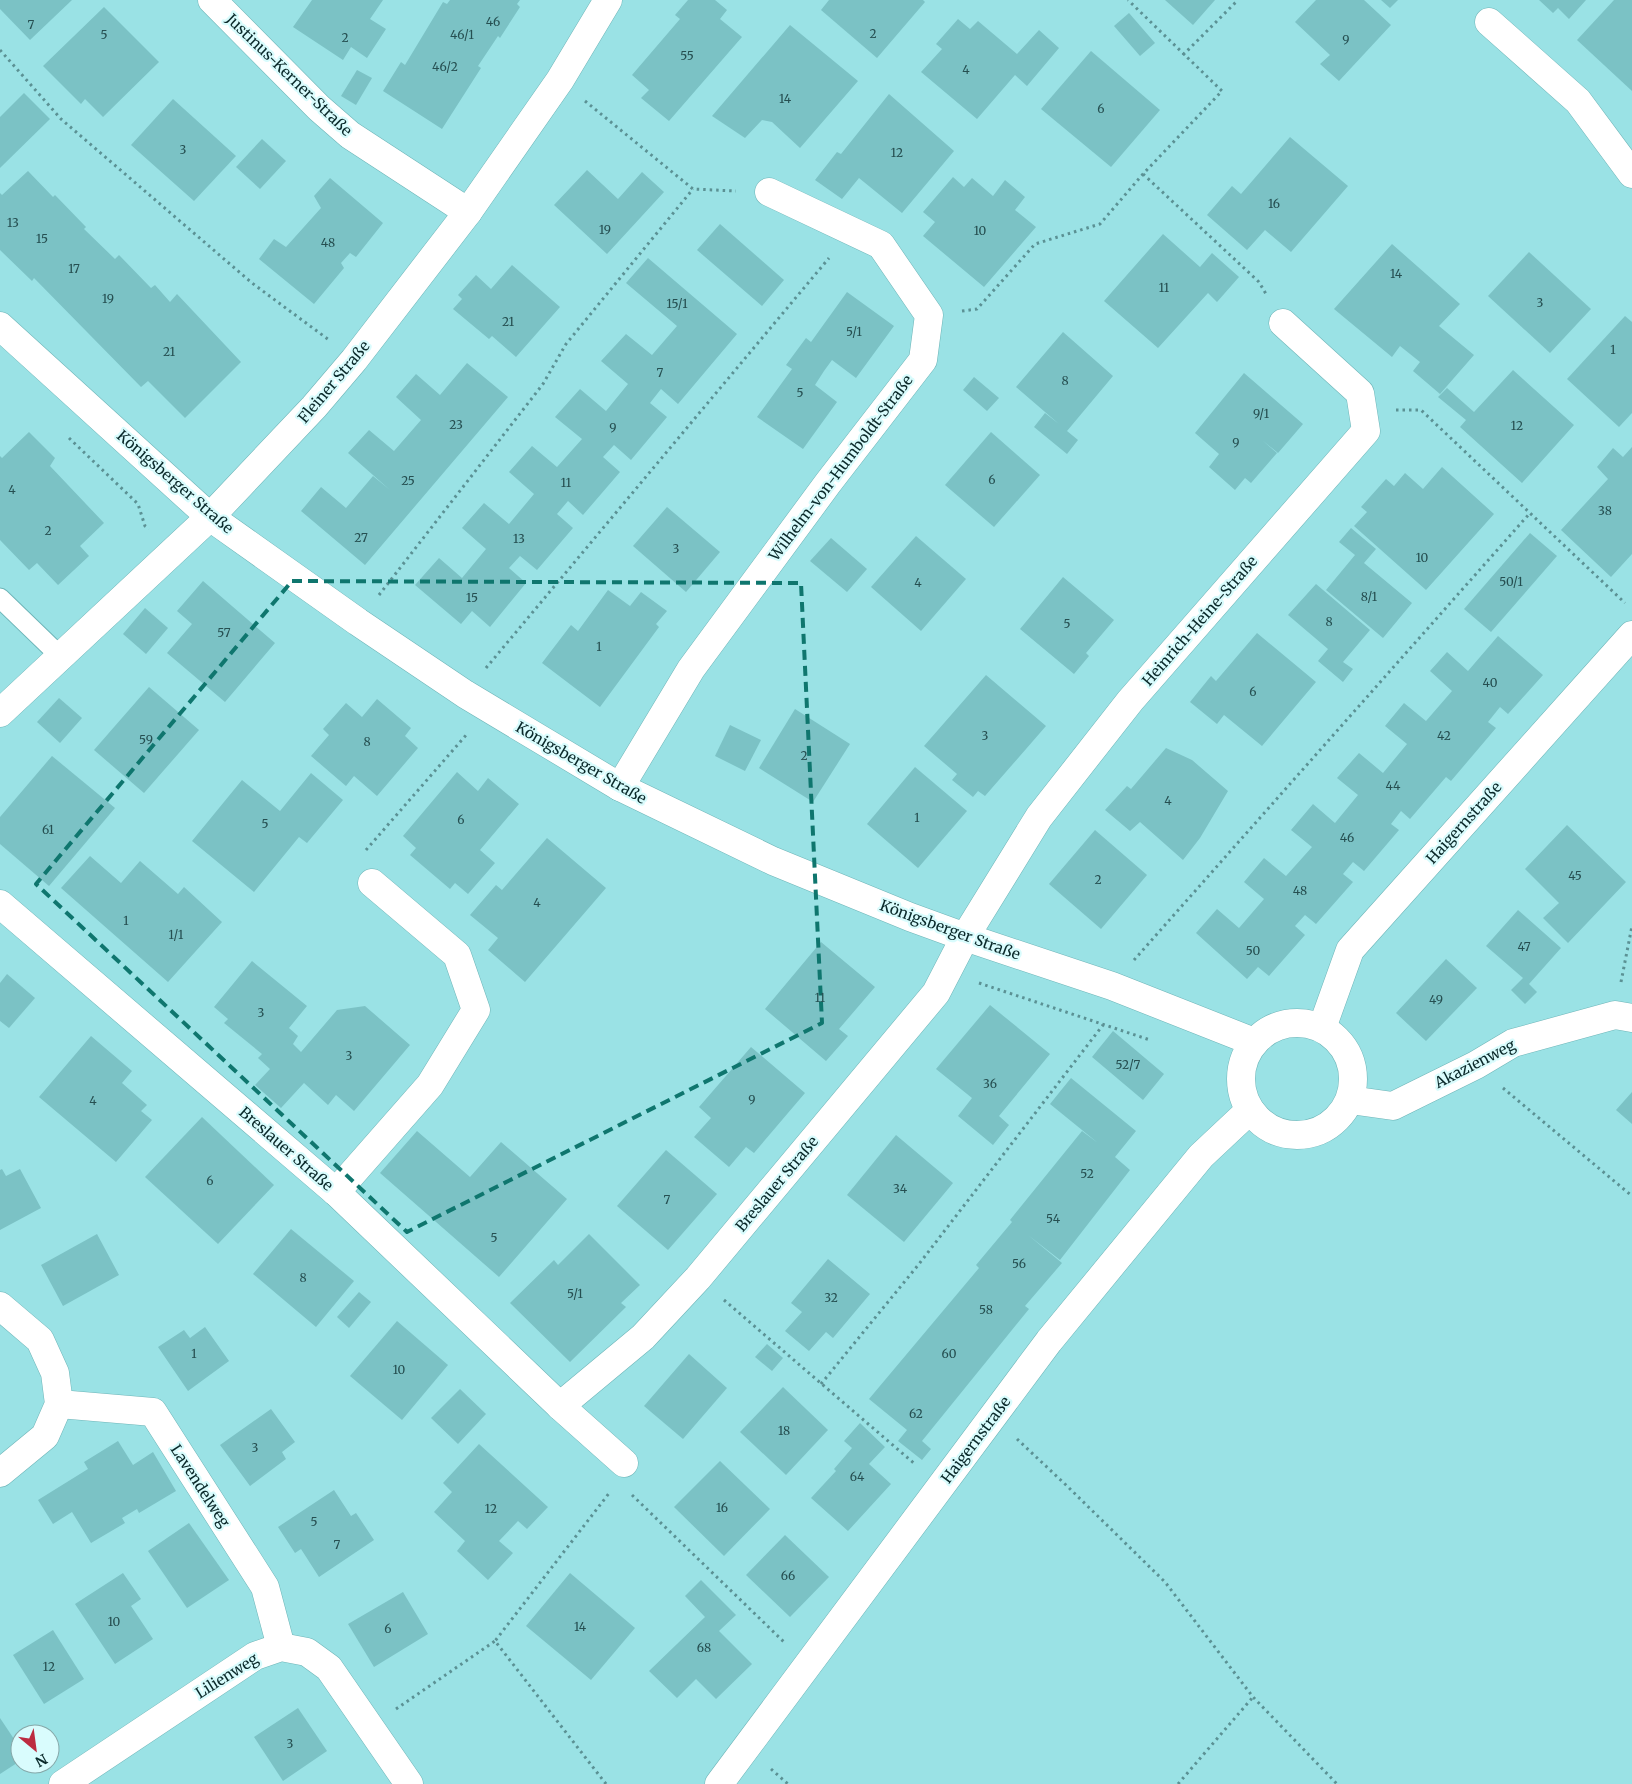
<svg xmlns="http://www.w3.org/2000/svg" width="1632" height="1784" viewBox="0 0 1632 1784" font-family="Merriweather,serif">
	<style>
		.building { fill: #7bc2c5 }
		.lines { fill: none; stroke-linecap: round; stroke-linejoin: round }
		.service-casing { stroke: #6eb5b8; stroke-width: 21 }
		.minor-casing { stroke: #6eb5b8; stroke-width: 29 }
		.path { stroke: #5b9194; stroke-width: 3; stroke-dasharray: 2.5 4; stroke-linecap: butt }
		.service { stroke: #fff; stroke-width: 19 }
		.minor { stroke: #fff; stroke-width: 28 }
		.marked { fill: none; stroke: #0f766e; stroke-width: 4; stroke-dasharray: 10 6; stroke-linejoin: round }
		.labels { text-anchor: middle; stroke-width: 4.5; stroke-linejoin: round; paint-order: stroke }
		.number-label { font-size: 12px; fill: #264f51 }
		.street-label { font-size: 15px; fill: #0a292a; stroke: #d9fcfd }
	</style>
	<rect width="100%" height="100%" fill="#9ae2e5"/>
	<g class="building">
		<polygon points="0,0 72,0 30,40 0,9"/>
		<polygon points="312,0 383,0 370,19 386,29 367,58 351,47 343,60 293,27"/>
		<polygon points="450,0 520,0 517,4 520,7 500,38 498,36 478,66 481,68 442,129 383,91 401,62 405,65 443,2 447,4"/>
		<polygon points="688,0 715,0 727,10 720,19 742,37 669,121 641,98 649,90 632,75 680,19 675,15"/>
		<polygon points="829,0 923,0 925,2 877,58 821,10"/>
		<polygon points="1165,0 1215,0 1193,25"/>
		<polygon points="1316,0 1364,0 1391,25 1339,81 1320,64 1330,55 1295,22"/>
		<polygon points="1381,0 1398,0 1390,8"/>
		<polygon points="1539,0 1586,0 1569,19 1558,8 1553,13"/>
		<polygon points="1614,0 1632,0 1632,91 1577,40"/>
		<polygon points="104,7 159,62 103,117 85,99 81,104 43,66"/>
		<polygon points="1129,13 1155,43 1140,56 1114,26"/>
		<polygon points="958,19 970,29 978,21 1017,54 1039,30 1059,48 1027,86 1015,75 977,119 921,72 942,49 936,44"/>
		<polygon points="790,25 858,81 800,148 772,122 762,120 745,138 712,116"/>
		<polygon points="1091,51 1160,110 1111,167 1041,109"/>
		<polygon points="357,70 372,78 356,105 341,96"/>
		<polygon points="24,93 50,119 0,168 0,117"/>
		<polygon points="889,94 954,151 902,213 859,178 842,199 815,180 837,152 841,154"/>
		<polygon points="173,99 236,156 194,201 131,145"/>
		<polygon points="1290,137 1348,186 1291,252 1265,230 1247,250 1207,215 1232,186 1241,194"/>
		<polygon points="262,139 286,161 260,189 236,167"/>
		<polygon points="587,170 618,199 642,172 664,192 607,254 554,205"/>
		<polygon points="28,171 53,197 55,195 86,227 84,229 115,259 119,255 151,288 155,285 170,302 177,294 241,362 185,418 148,381 141,387 34,278 32,281 0,250 0,193 2,195"/>
		<polygon points="953,177 964,187 972,178 993,196 1005,180 1025,197 1015,210 1036,227 984,287 923,236 935,222 923,212"/>
		<polygon points="330,178 383,223 356,257 350,253 341,263 344,268 314,304 259,259 274,239 286,247 321,208 314,196"/>
		<polygon points="720,224 784,280 762,306 697,250"/>
		<polygon points="1163,234 1200,267 1212,253 1239,277 1217,302 1208,293 1158,348 1104,301"/>
		<polygon points="1392,244 1460,304 1439,326 1474,355 1440,394 1413,371 1420,362 1400,346 1392,357 1334,309"/>
		<polygon points="1529,252 1591,309 1550,353 1488,296"/>
		<polygon points="648,258 737,334 678,404 661,389 650,403 667,417 631,460 614,445 603,457 620,472 583,515 568,501 557,514 573,528 537,570 520,556 509,568 526,583 490,627 472,611 461,624 415,585 439,558 462,578 486,549 462,528 484,503 509,524 534,494 509,472 532,446 557,467 582,439 555,417 580,389 606,411 628,384 601,361 626,334 652,355 677,326 626,283"/>
		<polygon points="512,265 560,307 516,357 492,336 489,339 453,309 462,299 458,295 476,275 491,289"/>
		<polygon points="847,292 894,326 856,378 832,360 824,371 815,385 837,402 803,449 757,417 792,369 786,365 806,338 811,342"/>
		<polygon points="1625,316 1632,322 1632,413 1619,427 1567,379"/>
		<polygon points="1063,332 1113,376 1067,431 1078,440 1067,454 1034,427 1045,413 1059,424 1016,387"/>
		<polygon points="467,363 508,397 365,565 301,511 321,487 346,508 373,476 390,490 348,453 369,430 394,451 421,420 396,397 416,374 440,395"/>
		<polygon points="1513,370 1574,425 1522,483 1460,427 1466,420 1438,397 1447,388 1474,412"/>
		<polygon points="1244,373 1303,424 1278,453 1262,440 1277,453 1251,483 1245,478 1235,490 1209,467 1219,454 1195,433"/>
		<polygon points="974,377 999,398 987,411 963,390"/>
		<polygon points="29,432 55,458 50,466 104,523 80,546 89,556 58,585 37,563 29,570 0,540 0,456 2,458"/>
		<polygon points="991,432 1040,475 994,527 945,485"/>
		<polygon points="1632,447 1632,554 1611,577 1561,530 1608,479 1597,467 1613,448 1623,457"/>
		<polygon points="1442,467 1494,514 1426,590 1354,526 1367,512 1361,507 1386,479 1394,486 1405,473 1423,489"/>
		<polygon points="667,507 720,552 686,592 633,546"/>
		<polygon points="1351,528 1376,549 1364,563 1412,603 1383,638 1326,590 1355,555 1339,542"/>
		<polygon points="1530,533 1557,556 1491,632 1464,609"/>
		<polygon points="916,536 966,579 921,631 871,587"/>
		<polygon points="831,538 867,569 847,592 810,561"/>
		<polygon points="1063,577 1114,620 1086,653 1089,656 1074,674 1020,629"/>
		<polygon points="203,581 275,643 225,702 167,653 192,624 177,611"/>
		<polygon points="1316,584 1370,630 1343,662 1353,669 1343,682 1318,661 1328,649 1288,615"/>
		<polygon points="608,590 630,606 641,592 667,611 656,624 659,627 600,707 542,663 571,625 578,631"/>
		<polygon points="145,608 168,628 146,654 123,634"/>
		<polygon points="1257,633 1316,682 1262,746 1224,715 1217,724 1190,702 1211,676 1216,681"/>
		<polygon points="1498,636 1543,675 1508,714 1500,707 1488,722 1496,728 1451,781 1446,777 1410,819 1401,811 1391,824 1399,830 1364,871 1353,862 1343,874 1353,882 1316,924 1305,915 1295,926 1305,935 1269,976 1258,967 1247,979 1196,933 1217,909 1239,928 1264,899 1244,882 1264,858 1286,876 1312,847 1291,830 1313,804 1335,823 1358,795 1337,778 1359,753 1383,773 1407,744 1385,726 1404,703 1426,721 1452,691 1430,671 1447,652 1468,671"/>
		<polygon points="986,675 1046,726 985,796 978,791 973,797 952,780 957,774 924,746"/>
		<polygon points="149,687 199,730 144,793 94,750"/>
		<polygon points="59,698 82,718 60,743 37,722"/>
		<polygon points="377,699 411,728 405,736 418,748 377,796 354,776 346,786 311,756 329,735 323,729 346,703 362,717"/>
		<polygon points="795,709 850,744 813,802 759,768"/>
		<polygon points="730,725 761,740 745,771 715,756"/>
		<polygon points="1166,748 1192,760 1228,791 1200,838 1183,860 1140,822 1130,831 1105,810 1127,786 1131,789"/>
		<polygon points="52,756 115,808 49,886 0,844 0,817"/>
		<polygon points="915,767 967,811 918,868 867,824"/>
		<polygon points="457,772 478,791 488,778 519,804 480,850 495,863 468,894 455,883 450,889 410,855 416,848 403,836"/>
		<polygon points="311,773 343,800 307,843 299,837 254,892 192,841 242,780 280,811"/>
		<polygon points="1567,825 1626,882 1568,943 1543,918 1559,903 1525,869"/>
		<polygon points="1095,830 1147,875 1101,929 1049,884"/>
		<polygon points="547,838 606,888 525,982 488,950 498,938 470,915 496,885 502,890"/>
		<polygon points="90,856 121,883 140,861 178,894 184,887 222,922 168,982 61,888"/>
		<polygon points="1518,910 1561,948 1529,984 1537,992 1525,1004 1511,990 1523,978 1486,946"/>
		<polygon points="821,942 875,987 839,1029 848,1036 826,1061 765,1009"/>
		<polygon points="1446,959 1477,988 1426,1041 1396,1013"/>
		<polygon points="252,961 307,1006 289,1028 298,1036 293,1044 301,1052 337,1010 365,1006 410,1045 354,1111 336,1095 328,1105 304,1083 281,1108 255,1085 270,1069 258,1058 262,1054 224,1023 228,1019 214,1007"/>
		<polygon points="7,974 35,998 9,1028 0,1021 0,983"/>
		<polygon points="990,1005 1050,1054 999,1116 1009,1125 993,1145 958,1116 972,1098 936,1069"/>
		<polygon points="1113,1031 1164,1074 1143,1100 1092,1057"/>
		<polygon points="91,1036 132,1071 122,1083 147,1105 141,1111 152,1120 116,1162 39,1097"/>
		<polygon points="751,1047 805,1093 754,1153 746,1147 729,1167 694,1137 711,1118 699,1107"/>
		<polygon points="1071,1078 1136,1131 1115,1157 1130,1170 1060,1260 1028,1235 1062,1263 1025,1306 1029,1309 922,1441 931,1449 922,1460 898,1441 907,1430 869,1399 979,1268 976,1265 1012,1222 1010,1220 1082,1131 1098,1143 1050,1104"/>
		<polygon points="1632,1092 1632,1124 1616,1110"/>
		<polygon points="202,1117 274,1185 218,1244 145,1177"/>
		<polygon points="417,1131 470,1177 501,1142 567,1199 499,1277 380,1173"/>
		<polygon points="896,1135 953,1183 904,1242 847,1195"/>
		<polygon points="666,1150 717,1194 668,1250 617,1206"/>
		<polygon points="2,1169 6,1176 20,1169 41,1208 0,1230 0,1170"/>
		<polygon points="291,1229 354,1281 316,1327 253,1274"/>
		<polygon points="97,1234 119,1275 63,1306 41,1265"/>
		<polygon points="589,1234 640,1285 621,1303 626,1307 570,1362 510,1303 554,1260 558,1265"/>
		<polygon points="828,1259 870,1294 833,1338 826,1332 809,1351 785,1331 802,1312 791,1303"/>
		<polygon points="359,1292 371,1302 349,1328 337,1317"/>
		<polygon points="397,1321 448,1365 402,1420 350,1376"/>
		<polygon points="205,1327 229,1361 188,1391 158,1347 184,1330 190,1338"/>
		<polygon points="767,1344 783,1358 772,1371 755,1357"/>
		<polygon points="689,1354 727,1388 683,1439 644,1406"/>
		<polygon points="783,1387 828,1430 786,1475 740,1432"/>
		<polygon points="460,1389 486,1414 458,1444 431,1418"/>
		<polygon points="271,1409 295,1442 282,1452 286,1459 250,1486 220,1445"/>
		<polygon points="860,1423 885,1447 869,1464 891,1484 848,1531 811,1498 836,1471 834,1469 852,1448 844,1441"/>
		<polygon points="118,1441 133,1465 153,1452 176,1491 139,1513 137,1509 122,1518 125,1523 91,1543 72,1512 53,1524 38,1500 88,1469 84,1462"/>
		<polygon points="479,1444 548,1507 527,1529 518,1521 499,1541 513,1553 488,1580 457,1551 465,1541 434,1512 452,1492 443,1483"/>
		<polygon points="720,1461 770,1509 724,1556 674,1507"/>
		<polygon points="334,1490 351,1516 356,1513 374,1540 319,1577 301,1549 295,1553 278,1527"/>
		<polygon points="189,1523 229,1580 187,1608 148,1551"/>
		<polygon points="785,1535 829,1577 790,1617 746,1575"/>
		<polygon points="123,1573 141,1599 131,1606 153,1639 115,1664 75,1604"/>
		<polygon points="570,1573 635,1628 591,1680 526,1626"/>
		<polygon points="701,1580 736,1615 719,1631 752,1664 716,1699 696,1679 677,1698 649,1671 705,1617 685,1596"/>
		<polygon points="403,1592 428,1634 374,1667 348,1624"/>
		<polygon points="53,1630 84,1679 44,1704 13,1655"/>
		<polygon points="298,1708 327,1751 283,1781 254,1737"/>
		<polygon points="0,1718 20,1748 20,1761 0,1774"/>
	</g>
	<g class="lines">
		<defs>
			<polyline id="service" points="0,598 60,656"/>
			<g id="minor">
				<polyline points="212,0 319,108 350,135 468,212"/>
				<polyline points="1489,22 1578,101 1632,174"/>
				<polyline points="0,326 210,517 358,622 465,694 620,787 773,861 910,917 965,937 1112,986 1254,1042"/>
				<polyline points="0,713 210,517 314,407 354,360 468,212 560,80 608,0"/>
				<polyline points="620,787 691,669 828,483 923,360 929,315 881,245 769,192"/>
				<polyline points="0,904 336,1192 560,1406 624,1463"/>
				<circle cx="1297" cy="1079" r="56"/>
				<polyline points="1322,1028 1350,950 1632,635"/>
				<polyline points="1350,1100 1393,1106 1476,1065 1513,1043 1615,1015 1632,1018"/>
				<polyline points="336,1192 430,1085 476,1010 457,955 372,883"/>
				<polyline points="0,1306 40,1340 55,1373 59,1404 45,1436 0,1473"/>
				<polyline points="59,1404 153,1412 265,1587 281,1647"/>
				<polyline points="560,1406 643,1337 698,1278 936,993 965,937 1039,817 1130,701 1366,431 1360,393 1283,323"/>
				<polyline points="63,1784 255,1656 281,1647 307,1652 329,1668 409,1784"/>
				<polyline points="719,1784 1049,1341 1201,1156 1250,1110"/>
			</g>
		</defs>
		<use href="#service" class="service-casing"/>
		<use href="#minor" class="minor-casing"/>
		<g class="path">
			<polyline points="0,50 61,119 252,283 329,340"/>
			<polyline points="1183,55 1238,0"/>
			<polyline points="585,101 693,189 736,191"/>
			<polyline points="1143,174 1259,282 1266,294"/>
			<polyline points="962,311 977,309 1035,244 1100,224 1143,174 1222,91 1128,0"/>
			<polyline points="1396,410 1421,410 1625,603"/>
			<polyline points="69,438 138,504 145,526 149,529"/>
			<polyline points="379,595 543,384 566,344 693,189"/>
			<polyline points="486,668 829,258"/>
			<polyline points="366,850 467,734"/>
			<polyline points="1134,960 1530,513"/>
			<polyline points="1621,982 1632,926"/>
			<polyline points="979,983 1150,1040"/>
			<polyline points="1503,1088 1632,1196"/>
			<polyline points="724,1300 916,1465"/>
			<polyline points="821,1384 919,1264 1103,1025"/>
			<polyline points="1017,1439 1066,1485 1165,1582 1253,1697 1337,1784"/>
			<polyline points="632,1495 784,1642"/>
			<polyline points="396,1709 495,1641"/>
			<polyline points="771,1769 788,1784"/>
			<polyline points="606,1784 495,1641 610,1492"/>
			<polyline points="1178,1784 1253,1697"/>
		</g>
		<use href="#service" class="service"/>
		<use href="#minor" class="minor"/>
	</g>
	<path class="marked" d="M292,581L801,583L822,1023L407,1232L36,884Z"/>
	<g class="labels">
		<g class="number-label">
			<text x="493" y="26">46</text>
			<text x="31" y="29">7</text>
			<text x="873" y="38">2</text>
			<text x="104" y="39">5</text>
			<text x="462" y="39">46/1</text>
			<text x="345" y="42">2</text>
			<text x="1346" y="44">9</text>
			<text x="687" y="60">55</text>
			<text x="445" y="71">46/2</text>
			<text x="966" y="74">4</text>
			<text x="785" y="103">14</text>
			<text x="1101" y="113">6</text>
			<text x="183" y="154">3</text>
			<text x="897" y="157">12</text>
			<text x="1274" y="208">16</text>
			<text x="13" y="227">13</text>
			<text x="605" y="234">19</text>
			<text x="980" y="235">10</text>
			<text x="42" y="243">15</text>
			<text x="328" y="247">48</text>
			<text x="74" y="273">17</text>
			<text x="1396" y="278">14</text>
			<text x="1164" y="292">11</text>
			<text x="108" y="303">19</text>
			<text x="1540" y="307">3</text>
			<text x="677" y="308">15/1</text>
			<text x="508" y="326">21</text>
			<text x="854" y="336">5/1</text>
			<text x="1613" y="354">1</text>
			<text x="169" y="356">21</text>
			<text x="660" y="377">7</text>
			<text x="1065" y="385">8</text>
			<text x="800" y="397">5</text>
			<text x="1261" y="418">9/1</text>
			<text x="456" y="429">23</text>
			<text x="1517" y="430">12</text>
			<text x="613" y="432">9</text>
			<text x="1236" y="447">9</text>
			<text x="992" y="484">6</text>
			<text x="408" y="485">25</text>
			<text x="566" y="487">11</text>
			<text x="12" y="494">4</text>
			<text x="1605" y="515">38</text>
			<text x="48" y="535">2</text>
			<text x="361" y="542">27</text>
			<text x="519" y="543">13</text>
			<text x="676" y="553">3</text>
			<text x="1422" y="562">10</text>
			<text x="1511" y="586">50/1</text>
			<text x="918" y="587">4</text>
			<text x="1369" y="601">8/1</text>
			<text x="472" y="602">15</text>
			<text x="1329" y="626">8</text>
			<text x="1067" y="628">5</text>
			<text x="224" y="637">57</text>
			<text x="599" y="651">1</text>
			<text x="1490" y="687">40</text>
			<text x="1253" y="696">6</text>
			<text x="985" y="740">3</text>
			<text x="1444" y="740">42</text>
			<text x="146" y="744">59</text>
			<text x="367" y="746">8</text>
			<text x="804" y="760">2</text>
			<text x="1393" y="790">44</text>
			<text x="1168" y="805">4</text>
			<text x="917" y="822">1</text>
			<text x="461" y="824">6</text>
			<text x="265" y="828">5</text>
			<text x="48" y="834">61</text>
			<text x="1347" y="842">46</text>
			<text x="1575" y="880">45</text>
			<text x="1098" y="884">2</text>
			<text x="1300" y="895">48</text>
			<text x="537" y="907">4</text>
			<text x="126" y="925">1</text>
			<text x="176" y="939">1/1</text>
			<text x="1524" y="951">47</text>
			<text x="1253" y="955">50</text>
			<text x="820" y="1002">11</text>
			<text x="1436" y="1004">49</text>
			<text x="261" y="1017">3</text>
			<text x="349" y="1060">3</text>
			<text x="1128" y="1069">52/7</text>
			<text x="990" y="1088">36</text>
			<text x="752" y="1104">9</text>
			<text x="93" y="1105">4</text>
			<text x="1087" y="1178">52</text>
			<text x="210" y="1185">6</text>
			<text x="900" y="1193">34</text>
			<text x="667" y="1204">7</text>
			<text x="1053" y="1223">54</text>
			<text x="494" y="1242">5</text>
			<text x="1019" y="1268">56</text>
			<text x="303" y="1282">8</text>
			<text x="575" y="1298">5/1</text>
			<text x="831" y="1302">32</text>
			<text x="986" y="1314">58</text>
			<text x="194" y="1358">1</text>
			<text x="949" y="1358">60</text>
			<text x="399" y="1374">10</text>
			<text x="916" y="1418">62</text>
			<text x="784" y="1435">18</text>
			<text x="255" y="1452">3</text>
			<text x="857" y="1481">64</text>
			<text x="722" y="1512">16</text>
			<text x="491" y="1513">12</text>
			<text x="314" y="1526">5</text>
			<text x="337" y="1549">7</text>
			<text x="788" y="1580">66</text>
			<text x="114" y="1626">10</text>
			<text x="580" y="1631">14</text>
			<text x="388" y="1633">6</text>
			<text x="704" y="1652">68</text>
			<text x="49" y="1671">12</text>
			<text x="290" y="1748">3</text>
		</g>
		<g class="street-label">
			<text transform="translate(289 75) rotate(44)" y="5">Justinus-Kerner-Straße</text>
			<text transform="translate(334 382) rotate(-50)" y="5">Fleiner Straße</text>
			<text transform="translate(841 468) rotate(-53)" y="5">Wilhelm-von-Humboldt-Straße</text>
			<text transform="translate(175 482) rotate(41)" y="5">Königsberger Straße</text>
			<text transform="translate(1200 621) rotate(-49)" y="5">Heinrich-Heine-Straße</text>
			<text transform="translate(581 763) rotate(30)" y="5">Königsberger Straße</text>
			<text transform="translate(1464 823) rotate(-48)" y="5">Haigernstraße</text>
			<text transform="translate(950 930) rotate(20)" y="5">Königsberger Straße</text>
			<text transform="translate(1475 1064) rotate(-27)" y="5">Akazienweg</text>
			<text transform="translate(286 1149) rotate(41)" y="5">Breslauer Straße</text>
			<text transform="translate(777 1184) rotate(-50)" y="5">Breslauer Straße</text>
			<text transform="translate(976 1440) rotate(-53)" y="5">Haigernstraße</text>
			<text transform="translate(200 1486) rotate(57)" y="5">Lavendelweg</text>
			<text transform="translate(227 1676) rotate(-32)" y="5">Lilienweg</text>
		</g>
	</g>
	<g transform="translate(35 1749) rotate(151)"><circle r="24" fill="#d9fcfd" stroke="#86a8a9"/>
	<path d="M0-4L9 19L0 12L-9 19Z" fill="#bc2b40"/>
	<text y="-8" font-size="14" font-weight="bold" text-anchor="middle" fill="#0a292a">N</text>
	</g>
</svg>
